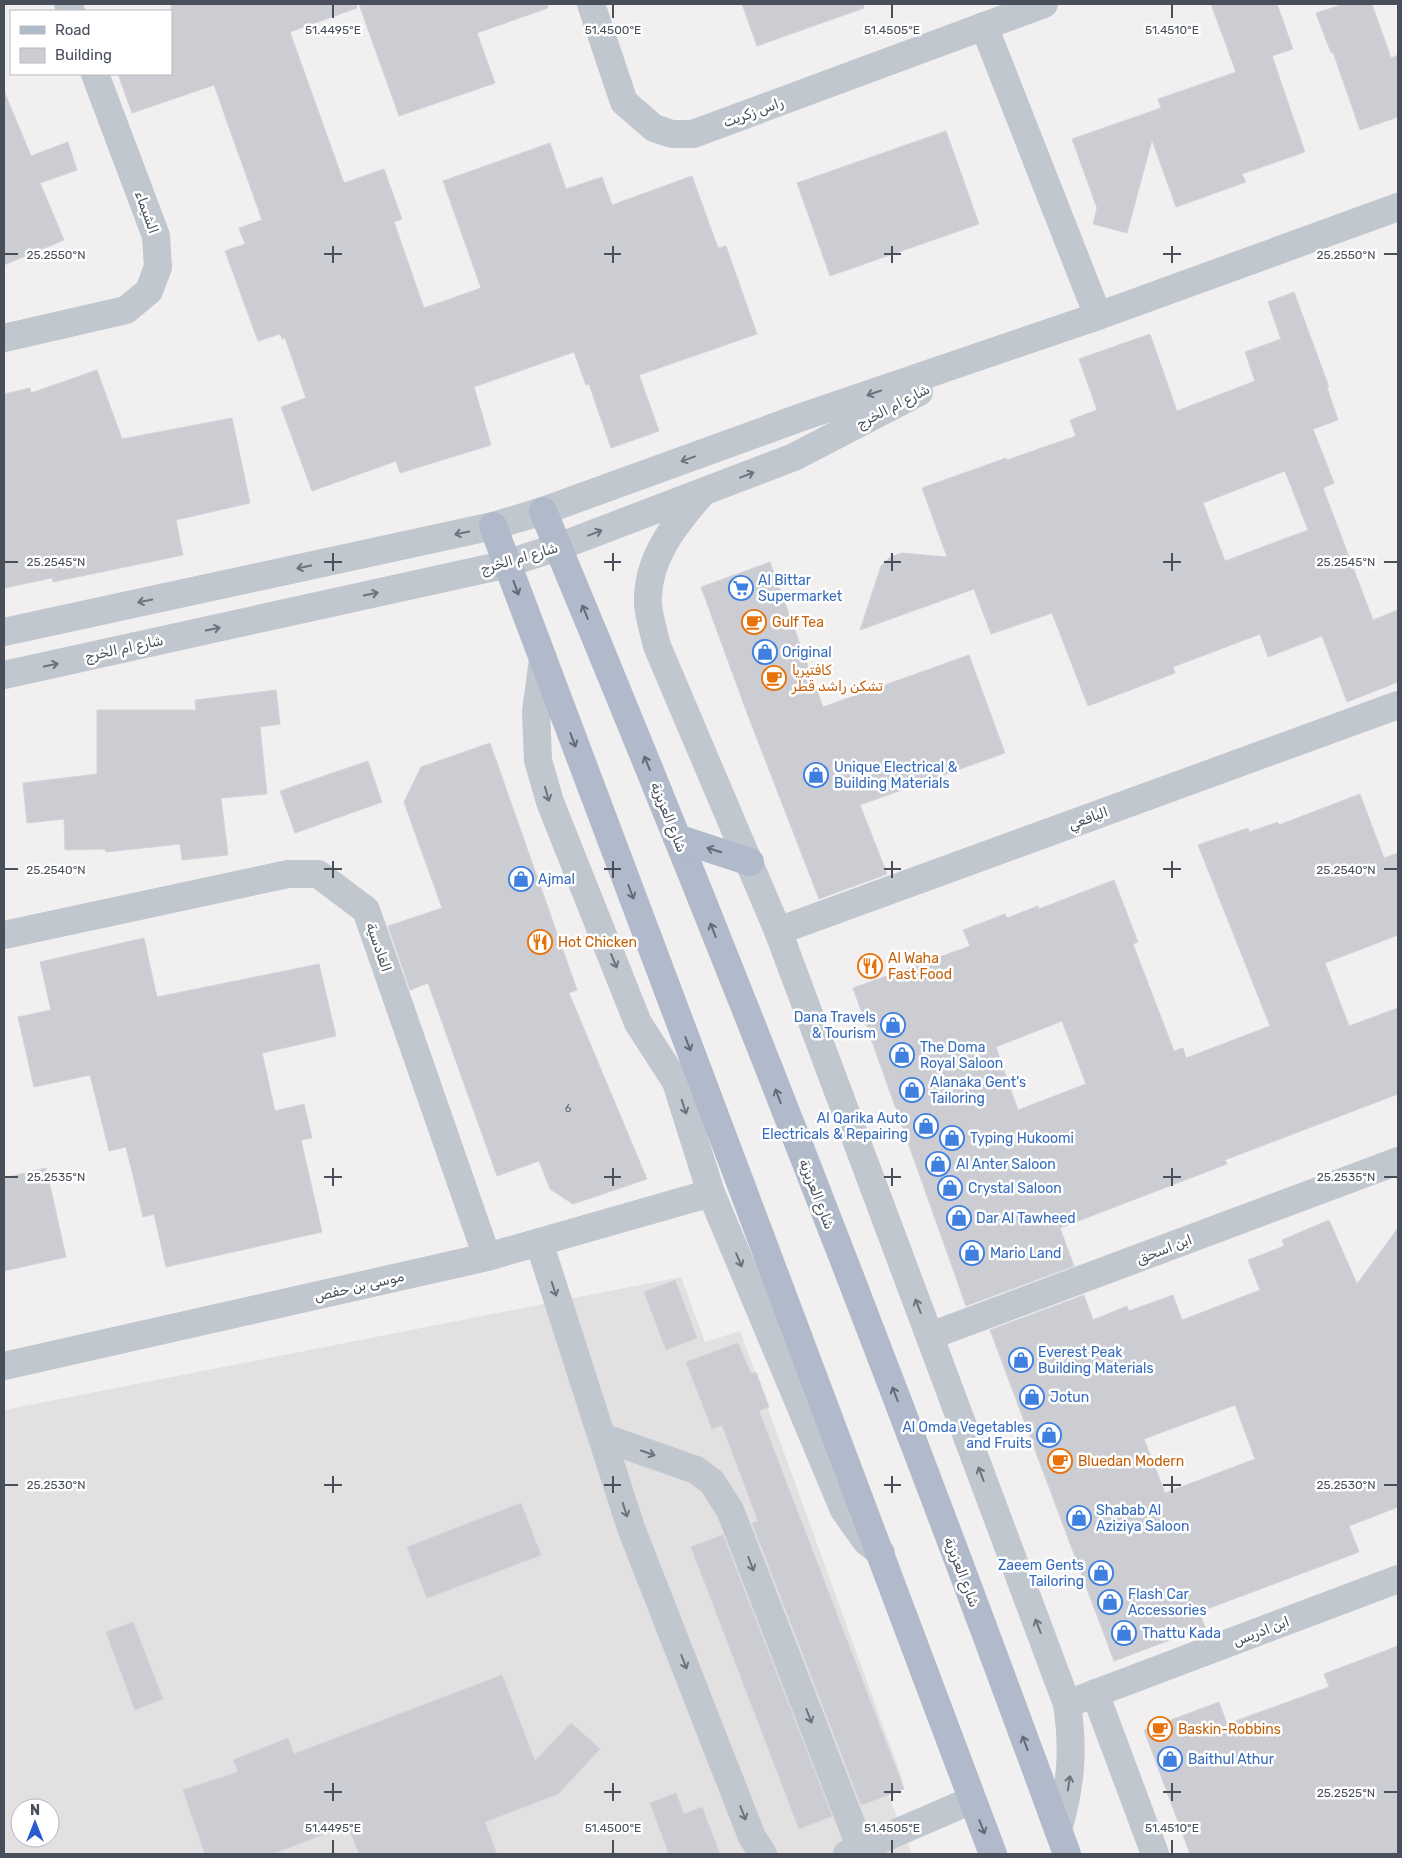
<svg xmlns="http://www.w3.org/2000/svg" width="1402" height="1858" viewBox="0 0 1402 1858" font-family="Rubik,Cairo,sans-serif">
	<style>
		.education { fill: #e2e0e0; fill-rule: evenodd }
		.building { fill: #cccdd3; stroke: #d3d4da; fill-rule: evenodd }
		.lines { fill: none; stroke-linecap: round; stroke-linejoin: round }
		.minor { stroke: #c0c7cf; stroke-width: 28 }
		.major { stroke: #b1bacb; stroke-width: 28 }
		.oneway { stroke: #6c737d }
		.oneway2 { stroke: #626a76 }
		.ticks { fill: none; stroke: #484f5a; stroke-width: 2 }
		.labels { text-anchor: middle; stroke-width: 5; stroke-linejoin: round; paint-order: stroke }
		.number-label { font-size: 11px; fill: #696e78 }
		.street-label { font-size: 14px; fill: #484f5a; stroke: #fff }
		.shop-label { font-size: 14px; fill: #366cbe; stroke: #fff; text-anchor: start }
		.food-label { font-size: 14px; fill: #c56008; stroke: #fff; text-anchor: start }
		.ticks-label { font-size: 12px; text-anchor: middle; fill: #484f5a; stroke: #fff; stroke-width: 5; stroke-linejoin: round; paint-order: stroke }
	</style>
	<rect width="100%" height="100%" fill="#f1efef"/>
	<path class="education" d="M681,1277L705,1342L740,1331L903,1781L886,1789L912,1854H4V1410ZM20,1808H50V1838H20Z"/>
	<g class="building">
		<polygon points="171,4 356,4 357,8 290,32 344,183 384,169 402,219 394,222 424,308 481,288 443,181 550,143 566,189 602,177 612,205 692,176 718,248 726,246 757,334 639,375 659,431 611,448 589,384 586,385 574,352 474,387 491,445 400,473 396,461 312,491 281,407 306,398 285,338 282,339 280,334 258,341 225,251 245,244 239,228 262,220 214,85 132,113 118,74 171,74"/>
		<polygon points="359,4 547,4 548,8 477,33 495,83 399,116"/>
		<polygon points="742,4 863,4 864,8 757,46"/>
		<polygon points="1211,4 1277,4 1293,49 1272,56 1305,152 1242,174 1246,182 1176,207 1152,140 1127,233 1093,224 1097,208 1072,139 1161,108 1158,99 1236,72"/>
		<polygon points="1344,4 1372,4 1391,58 1398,55 1398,117 1360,130 1333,52 1331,53 1316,13"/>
		<polygon points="4,91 31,156 68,142 77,170 40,183 64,240 4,265"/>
		<polygon points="946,131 979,224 830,276 797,183"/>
		<path d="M1294,292L1329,387H1327L1338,420L1313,429L1334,483L1323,488L1373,620L1398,610V682L1347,702L1322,636L1268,657L1260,634L1173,667L1175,673L1088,706L1052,613L991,634L974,589L860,630L881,566L890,557L902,553L947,557L922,488L1006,458L1007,460L1076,436L1070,420L1097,410L1079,359L1150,334L1177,411L1255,381L1245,352L1281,339L1268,302ZM1285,471L1308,530L1225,561L1203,503Z"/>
		<polygon points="97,370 122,439 232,418 250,503 176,520 183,555 53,582 52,578 4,588 4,394 30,388 31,393"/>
		<polygon points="770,562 823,707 969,655 1005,753 860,805 887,874 819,899 747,713 701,587"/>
		<polygon points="276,690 280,724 260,727 267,794 221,798 228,855 182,860 180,844 106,852 105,849 65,850 64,819 27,823 23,783 97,774 97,710 196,710 195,700"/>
		<polygon points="490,743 577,990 569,993 647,1179 573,1204 550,1189 539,1161 497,1176 428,983 410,990 388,926 442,908 404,802 421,767"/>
		<polygon points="368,761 382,802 295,833 280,791"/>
		<path d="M1360,794L1384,858L1398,853V935L1325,963L1349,1026L1398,1008V1094L1225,1160L1227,1164L1060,1228L1074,1266L966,1306L853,988L970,946L963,930L1005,914L1007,918L1038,906L1039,909L1114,880L1138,942L1133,944L1174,1051L1183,1048L1186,1058L1270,1026L1198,845L1248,828L1249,832L1278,822L1279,825ZM1062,1021L1086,1084L1018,1110L996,1047Z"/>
		<polygon points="144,938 157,997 319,964 336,1036 262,1053 275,1111 304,1104 312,1138 301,1140 322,1232 166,1267 154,1214 143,1217 126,1147 109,1151 90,1075 34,1087 18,1017 51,1010 40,962"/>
		<polygon points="46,1168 66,1257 4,1271 4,1178"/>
		<path d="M1329,1220L1357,1284L1398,1228V1507L1349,1526L1359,1552L1199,1612L1205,1627L1114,1661L990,1330L1084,1295L1093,1320L1127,1306L1129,1311L1173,1295L1182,1320L1260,1290L1248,1260L1284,1246L1282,1240ZM1235,1405L1255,1459L1165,1493L1144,1439Z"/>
		<polygon points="675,1280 697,1338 666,1350 644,1292"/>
		<polygon points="738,1343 751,1374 756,1372 769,1407 759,1411 904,1789 861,1805 752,1523 758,1521 722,1425 712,1429 686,1362"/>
		<polygon points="521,1503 541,1555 427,1598 407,1547"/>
		<polygon points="723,1535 832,1816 799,1829 691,1547"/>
		<polygon points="133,1622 163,1699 135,1710 106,1632"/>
		<polygon points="1398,1646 1398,1854 1190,1854 1144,1730 1219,1702 1227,1724 1329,1687 1324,1674"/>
		<polygon points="502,1675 535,1761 571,1723 600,1749 558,1794 485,1822 497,1854 359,1854 348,1825 272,1854 205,1854 183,1790 238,1772 233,1760 288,1738 294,1754"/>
		<polygon points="676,1793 684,1814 702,1807 720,1854 669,1854 650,1803"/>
	</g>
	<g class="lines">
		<g class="minor">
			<polyline points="68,4 71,11"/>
			<polyline points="591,4 624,102 654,128 672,134 693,134 1044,4"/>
			<polyline points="984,26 1098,316"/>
			<polyline points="4,338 126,310 149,291 158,267 156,236 95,74"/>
			<path d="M703,492C675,524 646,559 648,604C649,618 654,633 657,646L778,931L1067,1704C1074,1751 1071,1785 1058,1830"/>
			<polyline points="4,632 493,526 543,511 802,417 1098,316 1398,207"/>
			<polyline points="543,660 536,711 538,760 550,802 638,1023 676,1082 711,1193 844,1510 866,1541 881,1553"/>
			<polyline points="4,675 499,566 558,547 794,457 919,392"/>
			<polyline points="778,931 1398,705"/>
			<polyline points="4,935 288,874 318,874 366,910 487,1257"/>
			<polyline points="539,1242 631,1528 752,1837 763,1854"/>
			<polyline points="930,1336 1398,1161"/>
			<polyline points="4,1366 487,1257 711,1193"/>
			<polyline points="602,1437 696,1470 712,1482 730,1510 861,1849"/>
			<polyline points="1095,1693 1155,1854"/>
			<polyline points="1067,1704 1398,1579"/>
			<polyline points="847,1854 972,1800"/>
		</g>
		<g class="major">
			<path d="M543,511C728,954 902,1403 1067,1854"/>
			<polyline points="493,526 993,1854"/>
			<polyline points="677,838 750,862"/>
		</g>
	</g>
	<defs><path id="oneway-shaft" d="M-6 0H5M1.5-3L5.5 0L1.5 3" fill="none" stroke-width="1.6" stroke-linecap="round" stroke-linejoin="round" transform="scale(1.25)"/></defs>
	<g class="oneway">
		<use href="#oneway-shaft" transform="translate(874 393) rotate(161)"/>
		<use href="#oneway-shaft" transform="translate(688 459) rotate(160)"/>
		<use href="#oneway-shaft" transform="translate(747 475) rotate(-21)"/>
		<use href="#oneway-shaft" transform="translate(462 533) rotate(168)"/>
		<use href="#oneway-shaft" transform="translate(595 533) rotate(-21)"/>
		<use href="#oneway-shaft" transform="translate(304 567) rotate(168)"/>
		<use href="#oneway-shaft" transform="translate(371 594) rotate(-12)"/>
		<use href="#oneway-shaft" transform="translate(145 601) rotate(168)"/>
		<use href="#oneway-shaft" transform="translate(213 629) rotate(-12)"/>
		<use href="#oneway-shaft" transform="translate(51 665) rotate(-12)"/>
		<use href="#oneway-shaft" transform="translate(547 794) rotate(74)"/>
		<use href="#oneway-shaft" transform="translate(614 961) rotate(68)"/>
		<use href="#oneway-shaft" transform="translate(684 1107) rotate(72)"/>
		<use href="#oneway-shaft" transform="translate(739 1260) rotate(67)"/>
		<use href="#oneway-shaft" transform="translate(554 1289) rotate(72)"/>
		<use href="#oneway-shaft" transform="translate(918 1306) rotate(-111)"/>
		<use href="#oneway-shaft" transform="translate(648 1453) rotate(19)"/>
		<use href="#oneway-shaft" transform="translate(981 1474) rotate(-111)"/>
		<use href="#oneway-shaft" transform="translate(625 1510) rotate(72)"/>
		<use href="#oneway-shaft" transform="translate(751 1564) rotate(69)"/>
		<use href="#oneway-shaft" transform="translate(1038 1626) rotate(-111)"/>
		<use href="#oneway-shaft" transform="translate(684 1662) rotate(69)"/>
		<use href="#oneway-shaft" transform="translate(809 1716) rotate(69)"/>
		<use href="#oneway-shaft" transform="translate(1069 1783) rotate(-81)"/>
		<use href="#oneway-shaft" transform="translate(743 1813) rotate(69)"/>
	</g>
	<g class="oneway2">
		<use href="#oneway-shaft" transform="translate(516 588) rotate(70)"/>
		<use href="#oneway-shaft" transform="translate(585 612) rotate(-112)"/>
		<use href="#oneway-shaft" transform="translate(573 740) rotate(69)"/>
		<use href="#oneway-shaft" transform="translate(647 763) rotate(-112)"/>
		<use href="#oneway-shaft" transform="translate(714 850) rotate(-162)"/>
		<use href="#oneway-shaft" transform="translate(631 892) rotate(69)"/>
		<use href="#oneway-shaft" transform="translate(713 930) rotate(-111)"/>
		<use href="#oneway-shaft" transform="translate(688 1044) rotate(69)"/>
		<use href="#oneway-shaft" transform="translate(778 1096) rotate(-111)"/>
		<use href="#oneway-shaft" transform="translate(895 1394) rotate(-111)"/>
		<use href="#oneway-shaft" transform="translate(1025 1743) rotate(-110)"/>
		<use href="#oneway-shaft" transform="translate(982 1827) rotate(69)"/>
	</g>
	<path class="ticks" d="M333,5V18M613,5V18M892,5V18M1172,5V18M333,246V263M613,246V263M892,246V263M1172,246V263M5,254H18M324,254H342M604,254H621M884,254H901M1163,254H1181M1384,254H1397M333,553V571M613,553V571M892,553V571M1172,553V571M5,562H18M324,562H342M604,562H621M884,562H901M1163,562H1181M1384,562H1397M333,861V878M613,861V878M892,861V878M1172,861V878M5,869H18M324,869H342M604,869H621M884,869H901M1163,869H1181M1384,869H1397M333,1168V1186M613,1168V1186M892,1168V1186M1172,1168V1186M5,1177H18M324,1177H342M604,1177H621M884,1177H901M1163,1177H1181M1384,1177H1397M333,1476V1493M613,1476V1493M892,1476V1493M1172,1476V1493M5,1485H18M324,1485H342M604,1485H621M884,1485H901M1163,1485H1181M1384,1485H1397M333,1783V1801M613,1783V1801M892,1783V1801M1172,1783V1801M324,1792H342M604,1792H621M884,1792H901M1163,1792H1181M1384,1792H1397M333,1840V1853M613,1840V1853M892,1840V1853M1172,1840V1853"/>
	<defs>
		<symbol id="supermarket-ring" viewBox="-11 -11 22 22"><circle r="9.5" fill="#fff" stroke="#3f7fe0" stroke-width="1.5"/><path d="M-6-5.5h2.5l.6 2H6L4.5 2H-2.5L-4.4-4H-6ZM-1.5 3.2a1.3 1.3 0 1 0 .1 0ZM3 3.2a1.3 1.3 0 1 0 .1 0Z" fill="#3f7fe0"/></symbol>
		<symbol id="cafe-ring" viewBox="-11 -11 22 22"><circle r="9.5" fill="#fff" stroke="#e8710a" stroke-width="1.5"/><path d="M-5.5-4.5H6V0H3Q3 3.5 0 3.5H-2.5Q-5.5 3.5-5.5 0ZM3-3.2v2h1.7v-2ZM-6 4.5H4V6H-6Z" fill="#e8710a"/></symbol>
		<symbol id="shop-ring" viewBox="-11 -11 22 22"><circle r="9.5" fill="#fff" stroke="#3f7fe0" stroke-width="1.5"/><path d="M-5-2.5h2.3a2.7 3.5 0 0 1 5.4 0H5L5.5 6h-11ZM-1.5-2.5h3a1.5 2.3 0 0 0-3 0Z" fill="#3f7fe0"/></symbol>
		<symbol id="restaurant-ring" viewBox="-11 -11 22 22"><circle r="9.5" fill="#fff" stroke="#e8710a" stroke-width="1.5"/><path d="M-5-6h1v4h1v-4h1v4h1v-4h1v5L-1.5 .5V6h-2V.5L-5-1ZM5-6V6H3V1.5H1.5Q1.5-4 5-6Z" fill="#e8710a"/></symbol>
	</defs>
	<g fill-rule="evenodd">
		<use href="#supermarket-ring" x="727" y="574" width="28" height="28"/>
		<use href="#cafe-ring" x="740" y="608" width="28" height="28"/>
		<use href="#shop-ring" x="751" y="638" width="28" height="28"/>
		<use href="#cafe-ring" x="760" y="664" width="28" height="28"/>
		<use href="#shop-ring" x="802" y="761" width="28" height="28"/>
		<use href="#shop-ring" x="507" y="865" width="28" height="28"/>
		<use href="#restaurant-ring" x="526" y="928" width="28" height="28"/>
		<use href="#restaurant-ring" x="856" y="952" width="28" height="28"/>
		<use href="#shop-ring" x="879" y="1011" width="28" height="28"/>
		<use href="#shop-ring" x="888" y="1041" width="28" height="28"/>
		<use href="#shop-ring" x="898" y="1076" width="28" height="28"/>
		<use href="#shop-ring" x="912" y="1112" width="28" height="28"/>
		<use href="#shop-ring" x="938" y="1124" width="28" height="28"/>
		<use href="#shop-ring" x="924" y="1150" width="28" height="28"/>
		<use href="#shop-ring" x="936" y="1174" width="28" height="28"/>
		<use href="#shop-ring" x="945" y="1204" width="28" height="28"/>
		<use href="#shop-ring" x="958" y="1239" width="28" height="28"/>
		<use href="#shop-ring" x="1007" y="1346" width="28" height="28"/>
		<use href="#shop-ring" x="1018" y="1383" width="28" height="28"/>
		<use href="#shop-ring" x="1035" y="1421" width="28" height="28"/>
		<use href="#cafe-ring" x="1046" y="1447" width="28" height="28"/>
		<use href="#shop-ring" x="1065" y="1504" width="28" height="28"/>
		<use href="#shop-ring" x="1087" y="1559" width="28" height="28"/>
		<use href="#shop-ring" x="1096" y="1588" width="28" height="28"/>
		<use href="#shop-ring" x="1110" y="1619" width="28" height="28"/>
		<use href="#cafe-ring" x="1146" y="1715" width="28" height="28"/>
		<use href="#shop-ring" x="1156" y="1745" width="28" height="28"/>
	</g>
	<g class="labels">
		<g class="number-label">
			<text x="568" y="1112">6</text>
		</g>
		<g class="street-label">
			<text transform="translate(753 112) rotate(-20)" y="5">راس زكريت</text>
			<text transform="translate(147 212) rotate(70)" y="5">الشيماء</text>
			<text transform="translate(893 406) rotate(-27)" y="5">شارع ام الخرج</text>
			<text transform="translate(519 558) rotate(-16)" y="5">شارع ام الخرج</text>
			<text transform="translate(124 648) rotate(-12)" y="5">شارع ام الخرج</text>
			<text transform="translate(669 817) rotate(68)" y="5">شارع العزيزية</text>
			<text transform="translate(1088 818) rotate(-20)" y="5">اليافعي</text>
			<text transform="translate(379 947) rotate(71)" y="5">القادسية</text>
			<text transform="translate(817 1194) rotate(69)" y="5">شارع العزيزية</text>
			<text transform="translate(1164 1249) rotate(-21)" y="5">ابن اسحق</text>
			<text transform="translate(359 1286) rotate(-13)" y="5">موسى بن حفص</text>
			<text transform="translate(962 1572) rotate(69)" y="5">شارع العزيزية</text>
			<text transform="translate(1261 1631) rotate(-21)" y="5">ابن ادريس</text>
		</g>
		<g class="shop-label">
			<text x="758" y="585">Al Bittar<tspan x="758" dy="16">Supermarket</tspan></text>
			<text x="782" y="657">Original</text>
			<text x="834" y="772">Unique Electrical &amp;<tspan x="834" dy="16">Building Materials</tspan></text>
			<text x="538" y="884">Ajmal</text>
			<text x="876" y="1022" text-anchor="end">Dana Travels<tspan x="876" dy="16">&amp; Tourism</tspan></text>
			<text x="920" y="1052">The Doma<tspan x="920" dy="16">Royal Saloon</tspan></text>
			<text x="930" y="1087">Alanaka Gent's<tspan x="930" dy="16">Tailoring</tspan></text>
			<text x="908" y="1123" text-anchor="end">Al Qarika Auto<tspan x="908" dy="16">Electricals &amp; Repairing</tspan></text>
			<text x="970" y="1143">Typing Hukoomi</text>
			<text x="956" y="1169">Al Anter Saloon</text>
			<text x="968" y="1193">Crystal Saloon</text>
			<text x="976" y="1223">Dar Al Tawheed</text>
			<text x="990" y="1258">Mario Land</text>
			<text x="1038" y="1357">Everest Peak<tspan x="1038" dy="16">Building Materials</tspan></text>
			<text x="1050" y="1402">Jotun</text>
			<text x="1032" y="1432" text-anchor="end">Al Omda Vegetables<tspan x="1032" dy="16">and Fruits</tspan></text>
			<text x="1096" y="1515">Shabab Al<tspan x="1096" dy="16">Aziziya Saloon</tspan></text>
			<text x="1084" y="1570" text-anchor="end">Zaeem Gents<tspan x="1084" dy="16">Tailoring</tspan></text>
			<text x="1128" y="1599">Flash Car<tspan x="1128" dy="16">Accessories</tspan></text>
			<text x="1142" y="1638">Thattu Kada</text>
			<text x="1188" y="1764">Baithul Athur</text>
		</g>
		<g class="food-label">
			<text x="772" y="627">Gulf Tea</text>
			<text x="792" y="675">كافتيريا<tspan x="792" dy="16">تشكن راشد قطر</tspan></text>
			<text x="558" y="947">Hot Chicken</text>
			<text x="888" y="963">Al Waha<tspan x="888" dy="16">Fast Food</tspan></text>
			<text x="1078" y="1466">Bluedan Modern</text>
			<text x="1178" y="1734">Baskin-Robbins</text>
		</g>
	</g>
	<g class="ticks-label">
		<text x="333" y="34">51.4495°E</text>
		<text x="613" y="34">51.4500°E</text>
		<text x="892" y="34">51.4505°E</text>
		<text x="1172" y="34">51.4510°E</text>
		<text x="56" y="259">25.2550°N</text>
		<text x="1346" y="259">25.2550°N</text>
		<text x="56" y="566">25.2545°N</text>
		<text x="1346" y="566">25.2545°N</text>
		<text x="56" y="874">25.2540°N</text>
		<text x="1346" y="874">25.2540°N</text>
		<text x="56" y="1181">25.2535°N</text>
		<text x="1346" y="1181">25.2535°N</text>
		<text x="56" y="1489">25.2530°N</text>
		<text x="1346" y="1489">25.2530°N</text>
		<text x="1346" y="1797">25.2525°N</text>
		<text x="333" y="1832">51.4495°E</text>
		<text x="613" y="1832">51.4500°E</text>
		<text x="892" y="1832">51.4505°E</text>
		<text x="1172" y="1832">51.4510°E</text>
	</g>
	<rect width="1402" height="1858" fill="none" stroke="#484f5a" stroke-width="10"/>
	<rect x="10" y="10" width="162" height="65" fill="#ffffff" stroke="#b6b9bd"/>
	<rect x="20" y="26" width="25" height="8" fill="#b1bacb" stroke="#b6b9bd"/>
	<text x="55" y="35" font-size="15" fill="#484f5a">Road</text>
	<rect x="20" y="48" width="25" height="15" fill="#cccdd3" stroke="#b6b9bd"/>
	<text x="55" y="60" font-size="15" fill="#484f5a">Building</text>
	<g transform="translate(35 1823)"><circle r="24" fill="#ffffff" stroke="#b6b9bd"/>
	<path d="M0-4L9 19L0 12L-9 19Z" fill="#295bd0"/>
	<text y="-8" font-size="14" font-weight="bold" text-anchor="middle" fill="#484f5a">N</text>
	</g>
</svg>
